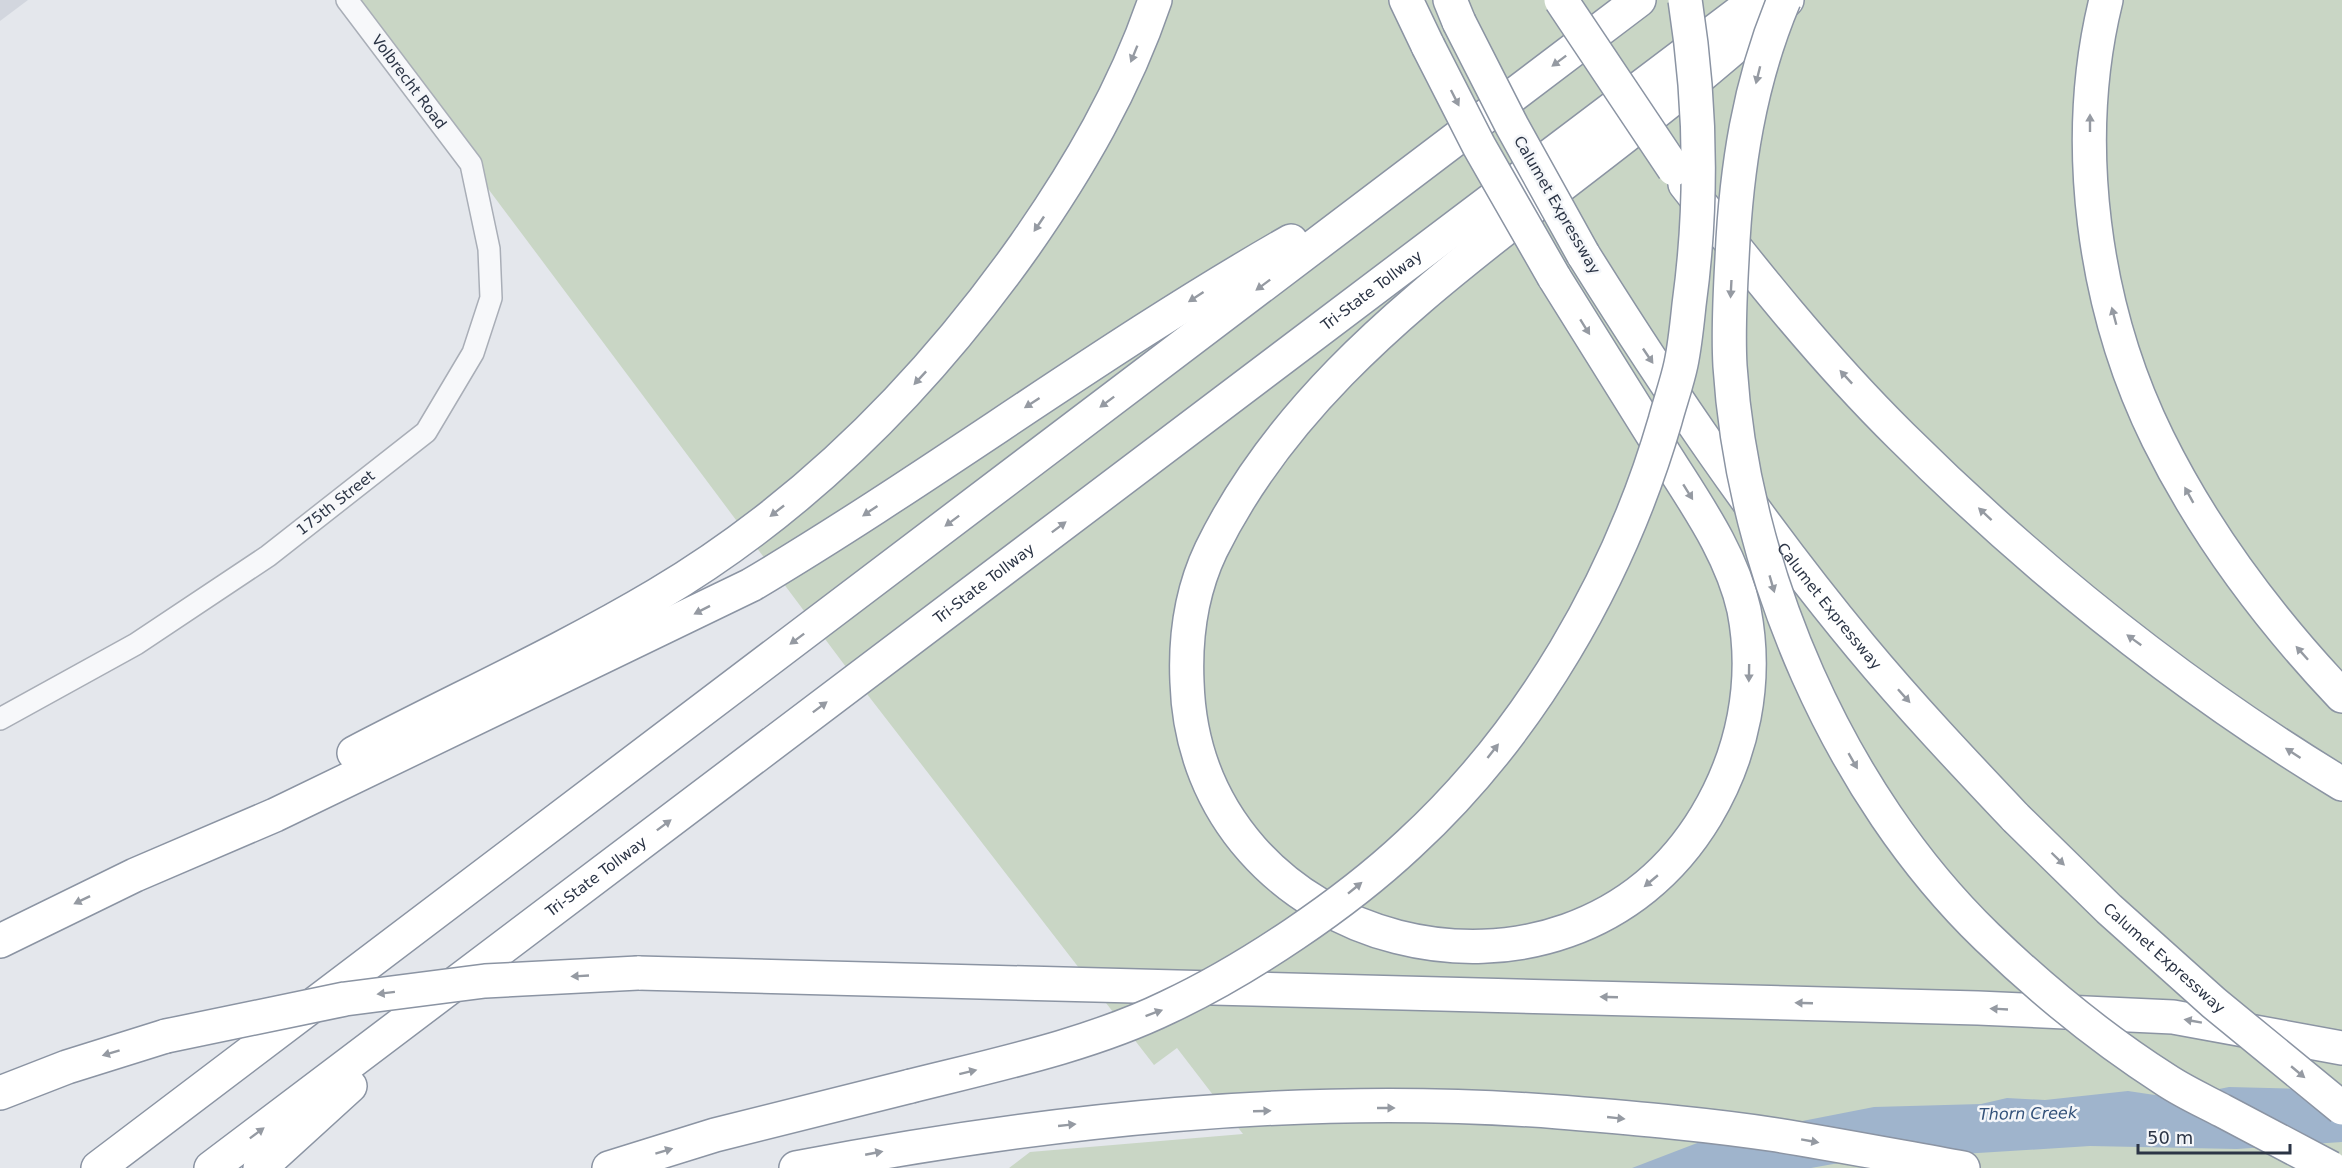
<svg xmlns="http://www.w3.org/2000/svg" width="2342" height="1168" viewBox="0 0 2342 1168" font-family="'DejaVu Sans',sans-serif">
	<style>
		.built { fill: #d2d6de }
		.green { fill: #c9d6c5 }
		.water { fill: #9fb4cc }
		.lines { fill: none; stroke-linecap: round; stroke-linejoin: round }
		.minor-casing { stroke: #a9aeb7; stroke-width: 24 }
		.motorway-casing { stroke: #8b94a3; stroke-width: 36 }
		.minor { stroke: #f7f8fa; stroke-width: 21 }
		.motorway { stroke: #fff; stroke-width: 33 }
		.motorway-bridge-casing { stroke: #8b94a3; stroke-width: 36; stroke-linecap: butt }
		.motorway-bridge { stroke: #fff; stroke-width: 33 }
		.oneway { fill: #959aa2 }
		.labels { text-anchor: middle; stroke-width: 5; stroke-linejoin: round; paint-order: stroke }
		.street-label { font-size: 15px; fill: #2b3445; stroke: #f4f6f9 }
		.water-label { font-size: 16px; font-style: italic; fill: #34527a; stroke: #f4f6f9 }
	</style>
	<rect width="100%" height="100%" fill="#e4e7ec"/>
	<polygon class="built" points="0,0 28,0 0,21"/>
	<polygon class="green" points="347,0 2342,0 2342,1168 1009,1168 1030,1152 1243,1134 1177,1048 1154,1065 843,663"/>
	<polygon class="water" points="2229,1087 2342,1090 2342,1142 2237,1149 2090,1146 1850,1161 1811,1168 1632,1168 1705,1140 1874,1107 1981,1104 2007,1098 2045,1100 2128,1091 2175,1098"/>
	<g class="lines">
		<defs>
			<g id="minor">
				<path id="s1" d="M0,719L136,644L268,556L426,432L473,353L491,298L489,249L471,164L347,0"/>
			</g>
			<g id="motorway">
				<polyline points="1406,0 1428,46"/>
				<polyline points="1450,0 1459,22"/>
				<path d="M2106,0C2071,142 2093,307 2158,439C2205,534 2269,619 2342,696"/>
				<path d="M1685,184C1753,271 1822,358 1901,436C2034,568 2182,687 2342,784"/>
				<path id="s2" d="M1583,254C1668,390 1758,523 1861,647C1910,706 1963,762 2016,818"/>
				<path d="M1554,277C1590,335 1626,392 1662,450C1693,500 1731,551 1744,610C1758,682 1743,754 1706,816C1567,1047 1195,952 1187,682C1185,637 1191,592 1211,550C1277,415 1390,319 1506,228C1601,154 1699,83 1787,0"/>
				<path d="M354,753C453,701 561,652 657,595C805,507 926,385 1025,245C1078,169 1125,89 1155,0"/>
				<path d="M0,941L135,875L275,815L751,585C934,476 1105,347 1291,241"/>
				<polyline points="638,973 1978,1008 2173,1017 2342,1048"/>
				<polyline points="0,1093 67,1067 166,1036"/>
				<polyline points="98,1168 1639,0"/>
				<path id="s3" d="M211,1168L1756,0"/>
				<polyline points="260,1168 350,1086"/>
				<polyline points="609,1168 715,1135 911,1086"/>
				<path d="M796,1168C1046,1120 1305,1092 1559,1112C1631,1118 1705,1124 1777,1135C1839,1145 1901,1157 1963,1168"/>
			</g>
		</defs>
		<use href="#minor" class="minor-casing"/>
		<use href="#motorway" class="motorway-casing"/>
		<use href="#minor" class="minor"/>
		<use href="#motorway" class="motorway"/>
		<defs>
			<g id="motorway-bridge">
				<polyline points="1561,0 1674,169"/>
				<path d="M1784,0C1749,83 1736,169 1732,259C1730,294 1728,331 1730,366C1743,571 1839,794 1987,937C2042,990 2102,1039 2166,1080C2184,1092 2204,1101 2223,1111C2259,1130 2295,1149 2331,1168"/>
				<polyline points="1459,22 1512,126 1583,254"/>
				<polyline points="1428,46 1479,146 1554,277"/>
				<path id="s4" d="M2016,818L2109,909L2214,1003L2342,1108"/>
				<polyline points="166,1036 345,999 485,981 638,973"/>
				<path d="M911,1086C995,1065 1090,1045 1168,1007C1247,970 1345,904 1409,844C1530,733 1619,579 1665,421C1670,402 1677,383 1681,364C1685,345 1687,324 1689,305C1703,203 1701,102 1685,0"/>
			</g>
		</defs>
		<use href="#motorway-bridge" class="motorway-bridge-casing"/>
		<use href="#motorway-bridge" class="motorway-bridge"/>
	</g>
	<defs><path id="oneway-solid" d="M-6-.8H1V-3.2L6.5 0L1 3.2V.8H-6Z" transform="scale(1.5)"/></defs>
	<g class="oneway">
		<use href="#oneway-solid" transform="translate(1134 54) rotate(112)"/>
		<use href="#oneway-solid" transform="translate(1559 61) rotate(143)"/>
		<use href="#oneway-solid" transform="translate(1758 75) rotate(104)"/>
		<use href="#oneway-solid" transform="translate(1455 98) rotate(63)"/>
		<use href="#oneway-solid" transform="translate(2090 123) rotate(-90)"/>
		<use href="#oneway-solid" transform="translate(1039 224) rotate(124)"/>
		<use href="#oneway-solid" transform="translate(1263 285) rotate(143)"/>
		<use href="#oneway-solid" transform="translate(1731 289) rotate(93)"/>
		<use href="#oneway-solid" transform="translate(1196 297) rotate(147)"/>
		<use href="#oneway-solid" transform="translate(2114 316) rotate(-105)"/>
		<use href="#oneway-solid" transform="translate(1585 327) rotate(58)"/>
		<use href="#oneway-solid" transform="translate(1648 356) rotate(56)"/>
		<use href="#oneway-solid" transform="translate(1846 377) rotate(-133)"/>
		<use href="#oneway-solid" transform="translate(920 378) rotate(133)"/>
		<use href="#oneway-solid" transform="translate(1107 402) rotate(143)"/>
		<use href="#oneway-solid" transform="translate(1032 403) rotate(147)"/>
		<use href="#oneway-solid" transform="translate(1688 492) rotate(58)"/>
		<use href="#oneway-solid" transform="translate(2189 495) rotate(-119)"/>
		<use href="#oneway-solid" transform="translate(777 511) rotate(142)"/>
		<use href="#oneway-solid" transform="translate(870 511) rotate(146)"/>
		<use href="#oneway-solid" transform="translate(1985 514) rotate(-137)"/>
		<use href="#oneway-solid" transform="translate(952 521) rotate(143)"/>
		<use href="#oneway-solid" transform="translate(1059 527) rotate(-37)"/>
		<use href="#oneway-solid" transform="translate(1772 584) rotate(74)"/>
		<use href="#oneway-solid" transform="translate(702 610) rotate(153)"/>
		<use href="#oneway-solid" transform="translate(797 639) rotate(143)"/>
		<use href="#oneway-solid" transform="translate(2134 640) rotate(-144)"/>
		<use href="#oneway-solid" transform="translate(2302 653) rotate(-132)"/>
		<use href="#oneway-solid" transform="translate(1749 673) rotate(91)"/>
		<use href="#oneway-solid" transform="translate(1904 696) rotate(48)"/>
		<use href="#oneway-solid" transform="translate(820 707) rotate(-37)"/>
		<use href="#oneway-solid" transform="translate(1493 751) rotate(-52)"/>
		<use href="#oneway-solid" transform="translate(2293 753) rotate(-147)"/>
		<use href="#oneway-solid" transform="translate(1853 761) rotate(60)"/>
		<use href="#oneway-solid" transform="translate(664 825) rotate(-37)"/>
		<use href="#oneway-solid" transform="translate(2058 859) rotate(44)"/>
		<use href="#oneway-solid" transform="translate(1651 881) rotate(140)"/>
		<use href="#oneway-solid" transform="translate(1355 888) rotate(-39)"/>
		<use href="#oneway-solid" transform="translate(82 900) rotate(154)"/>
		<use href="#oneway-solid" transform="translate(580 976) rotate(177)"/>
		<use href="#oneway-solid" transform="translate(386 993) rotate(173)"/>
		<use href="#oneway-solid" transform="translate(1609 997) rotate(-178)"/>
		<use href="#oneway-solid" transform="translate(1804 1003) rotate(-178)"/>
		<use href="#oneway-solid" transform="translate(1999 1009) rotate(-177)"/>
		<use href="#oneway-solid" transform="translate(1154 1013) rotate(-20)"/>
		<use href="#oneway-solid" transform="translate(2193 1021) rotate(-170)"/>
		<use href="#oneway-solid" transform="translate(111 1053) rotate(163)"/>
		<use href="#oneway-solid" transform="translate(968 1072) rotate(-14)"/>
		<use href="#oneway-solid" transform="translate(2298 1072) rotate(40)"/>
		<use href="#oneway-solid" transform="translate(1386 1108)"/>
		<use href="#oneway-solid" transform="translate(1262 1111) rotate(-2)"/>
		<use href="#oneway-solid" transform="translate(1616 1118) rotate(6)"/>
		<use href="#oneway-solid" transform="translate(1067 1125) rotate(-6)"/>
		<use href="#oneway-solid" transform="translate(257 1133) rotate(-37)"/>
		<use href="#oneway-solid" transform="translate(1810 1141) rotate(10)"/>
		<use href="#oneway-solid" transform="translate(664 1151) rotate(-17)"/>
		<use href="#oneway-solid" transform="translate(874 1153) rotate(-11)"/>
	</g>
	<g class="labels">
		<g class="street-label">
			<text transform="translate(409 82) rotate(53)" y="5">Volbrecht Road</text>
			<text transform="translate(1557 205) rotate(60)" y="5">Calumet Expressway</text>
			<text dy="5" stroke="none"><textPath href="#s3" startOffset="1455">Tri-State Tollway</textPath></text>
			<text dy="5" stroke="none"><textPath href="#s1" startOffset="400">175th Street</textPath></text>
			<text dy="5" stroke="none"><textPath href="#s3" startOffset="969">Tri-State Tollway</textPath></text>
			<text dy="5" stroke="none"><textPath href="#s2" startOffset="430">Calumet Expressway</textPath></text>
			<text dy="5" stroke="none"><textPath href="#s3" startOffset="483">Tri-State Tollway</textPath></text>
			<text dy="5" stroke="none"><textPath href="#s4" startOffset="204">Calumet Expressway</textPath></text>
		</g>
		<g class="water-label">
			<text transform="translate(2028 1113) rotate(-1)" y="6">Thorn Creek</text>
		</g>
	</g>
	<path d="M2138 1144v9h152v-9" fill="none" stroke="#2b3445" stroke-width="3"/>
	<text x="2147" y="1144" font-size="18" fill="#2b3445" stroke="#f4f6f9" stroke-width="4.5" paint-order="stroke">50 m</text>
</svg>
